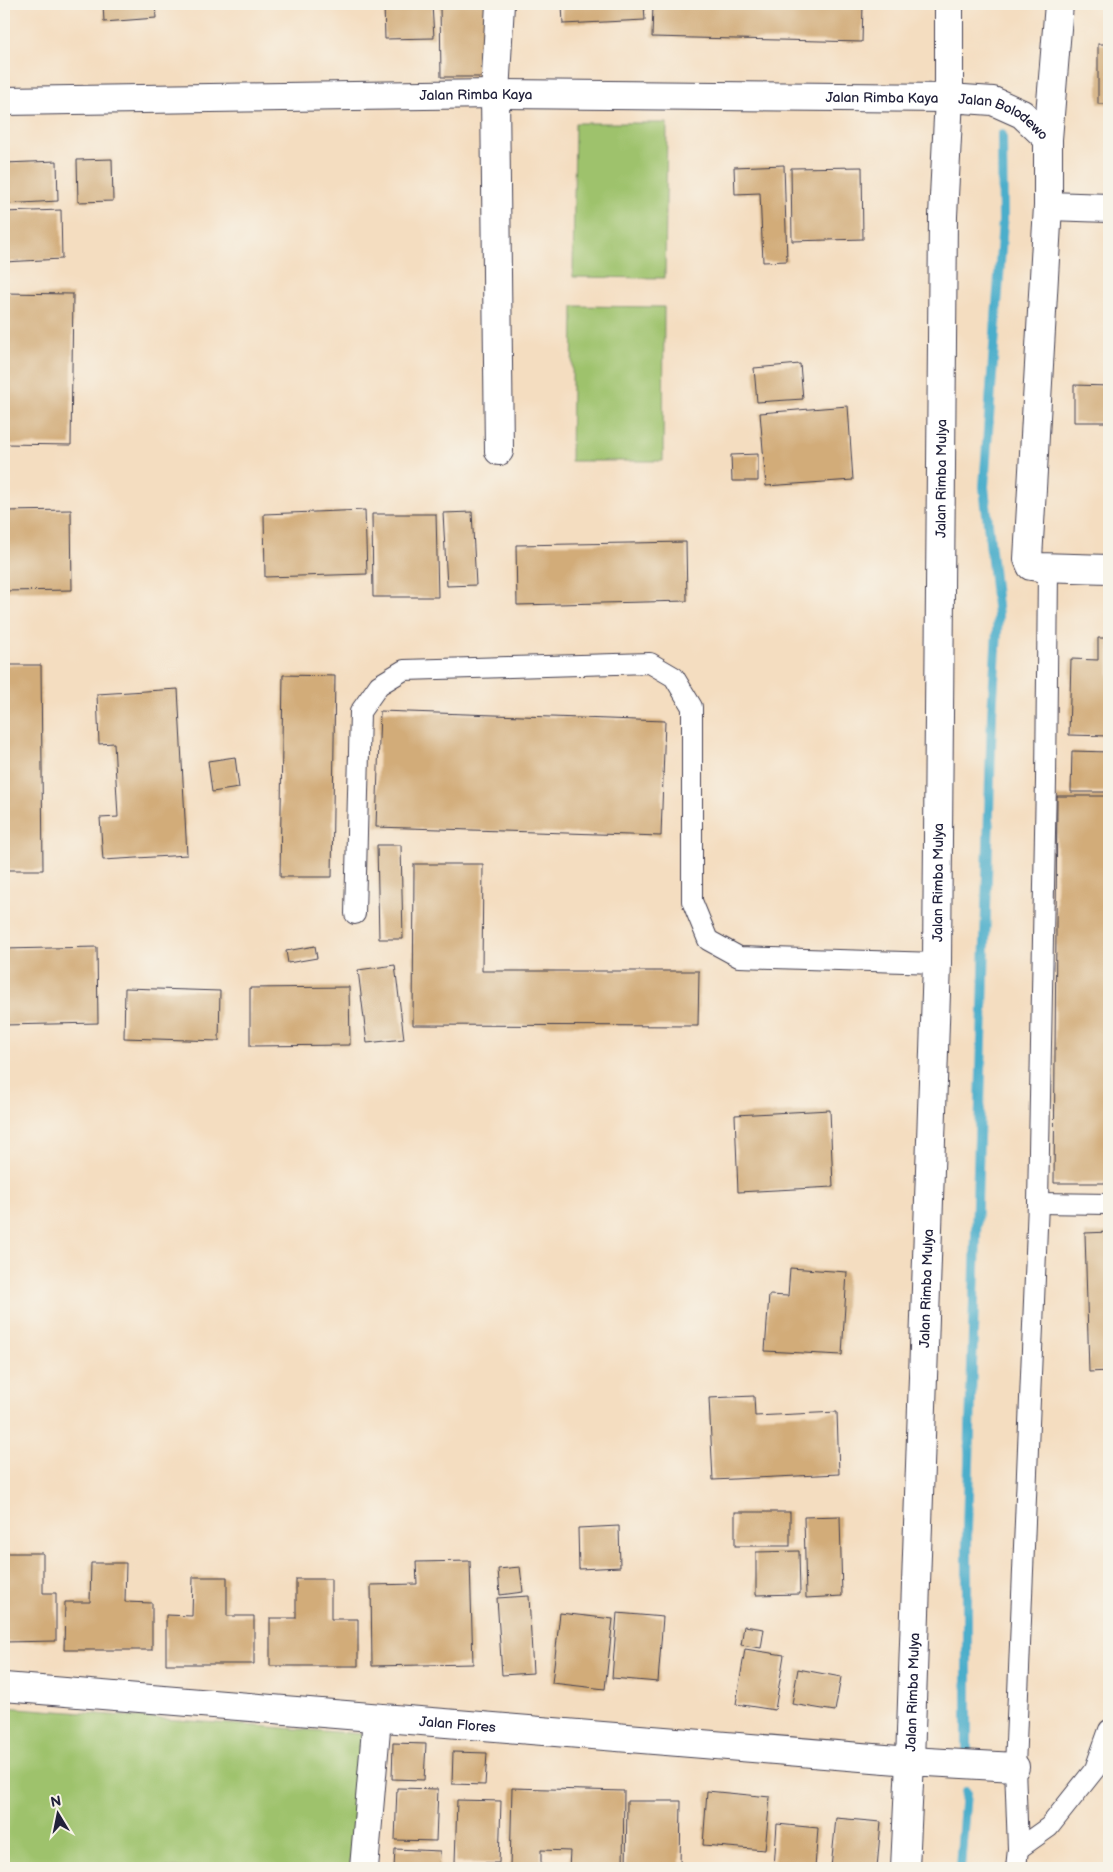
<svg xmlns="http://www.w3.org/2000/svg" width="1113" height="1872" viewBox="0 0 1113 1872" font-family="'Balsamiq Sans',sans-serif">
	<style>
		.green { fill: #9ec26c; stroke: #607254 }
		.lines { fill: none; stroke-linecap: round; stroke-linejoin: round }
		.stream { stroke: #4caecb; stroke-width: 10 }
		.building { fill: #d2ac79 }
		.service-casing { stroke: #423e4f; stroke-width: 22 }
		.minor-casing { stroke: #423e4f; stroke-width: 30 }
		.tertiary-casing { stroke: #423e4f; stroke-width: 30 }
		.secondary-casing { stroke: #423e4f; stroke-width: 30 }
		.service { stroke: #fff; stroke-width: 20 }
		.minor { stroke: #fff; stroke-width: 28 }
		.tertiary { stroke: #fff; stroke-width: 28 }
		.secondary { stroke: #fff; stroke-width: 28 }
		.labels { text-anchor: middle; stroke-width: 4; stroke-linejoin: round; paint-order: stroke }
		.street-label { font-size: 14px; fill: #22223b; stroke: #f7f3e8 }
	</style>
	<rect width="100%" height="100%" fill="#f7f3e8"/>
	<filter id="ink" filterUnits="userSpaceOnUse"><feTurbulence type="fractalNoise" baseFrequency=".02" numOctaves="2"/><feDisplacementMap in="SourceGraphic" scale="10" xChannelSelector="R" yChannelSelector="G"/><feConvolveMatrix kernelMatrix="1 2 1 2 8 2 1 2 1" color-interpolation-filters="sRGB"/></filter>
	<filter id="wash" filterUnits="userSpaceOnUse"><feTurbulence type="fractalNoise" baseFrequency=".0096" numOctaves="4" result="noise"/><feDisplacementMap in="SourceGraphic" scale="20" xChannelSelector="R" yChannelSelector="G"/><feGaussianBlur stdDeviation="1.12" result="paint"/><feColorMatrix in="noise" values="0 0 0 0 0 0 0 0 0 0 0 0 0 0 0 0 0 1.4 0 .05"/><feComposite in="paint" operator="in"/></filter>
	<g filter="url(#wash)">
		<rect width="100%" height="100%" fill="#f4ddc0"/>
		<g class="green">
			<polygon points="575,123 667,123 665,278 573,277"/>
			<polygon points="573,306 664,307 663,461 571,461"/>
			<polygon points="4,1707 362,1734 350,1868 4,1868"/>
		</g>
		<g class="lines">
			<g class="stream">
				<polyline points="967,1758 967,1529 992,714 998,615 984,487 1003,221 1002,135"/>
				<polyline points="960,1868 966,1792"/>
			</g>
		</g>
		<g id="blocks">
			<g class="building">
				<polygon points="103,4 155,4 156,18 104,22"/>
				<polygon points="384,4 432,4 434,38 385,39"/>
				<polygon points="440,4 490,4 490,77 441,77"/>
				<polygon points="562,4 644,4 645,20 563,24"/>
				<polygon points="653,4 863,4 862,42 652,37"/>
				<rect x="1098" y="44" width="11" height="60"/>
				<polygon points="112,159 113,201 78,202 77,160"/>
				<polygon points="57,161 58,201 4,204 4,163"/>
				<polygon points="784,165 787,261 763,262 760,193 735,194 734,167"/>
				<polygon points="862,167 863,239 792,241 791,168"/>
				<polygon points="61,210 62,259 4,262 4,212"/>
				<polygon points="4,293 73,294 71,445 4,444"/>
				<polygon points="800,364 803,399 757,402 754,368"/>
				<polygon points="1074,385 1109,386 1109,422 1074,422"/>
				<polygon points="848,406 853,480 766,486 760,413"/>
				<polygon points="758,454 758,481 732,481 731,455"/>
				<polygon points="71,510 72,590 4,591 4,511"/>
				<polygon points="365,510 367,574 265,577 264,514"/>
				<polygon points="472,512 476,585 447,586 443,513"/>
				<polygon points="372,514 436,514 438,597 373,597"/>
				<polygon points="686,542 687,601 517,605 516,545"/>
				<polygon points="1098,638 1109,638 1109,736 1069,735 1071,659 1098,660"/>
				<polygon points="4,665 41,665 43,870 4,870"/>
				<polygon points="283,675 335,676 332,877 280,877"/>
				<polygon points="178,689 187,855 103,860 100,818 118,817 114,743 99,744 97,694"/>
				<polygon points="380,711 665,721 661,836 376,827"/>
				<polygon points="1072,751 1109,752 1109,792 1071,792"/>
				<polygon points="235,757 239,788 212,792 208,761"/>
				<polygon points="1057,796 1109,796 1109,1183 1054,1183"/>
				<polygon points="377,845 401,845 403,939 379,939"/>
				<polygon points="414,864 483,864 482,971 699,971 698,1026 413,1025"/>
				<polygon points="315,946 317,958 288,963 286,951"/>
				<polygon points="97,947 98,1023 4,1025 4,949"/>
				<polygon points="395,965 404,1039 367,1043 358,970"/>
				<polygon points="349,987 350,1045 250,1046 250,988"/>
				<polygon points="125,988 220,991 219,1041 124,1038"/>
				<polygon points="830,1110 833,1187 738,1192 735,1115"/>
				<polygon points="1109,1232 1109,1371 1089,1372 1085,1233"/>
				<polygon points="790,1268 847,1272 842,1355 765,1351 769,1295 788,1296"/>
				<polygon points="754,1396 755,1416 837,1412 839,1474 713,1480 709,1398"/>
				<rect x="735" y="1512" width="55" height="34"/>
				<polygon points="840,1516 842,1596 806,1598 804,1517"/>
				<polygon points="619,1526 620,1567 579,1569 578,1528"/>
				<polygon points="799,1551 800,1594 756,1595 756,1552"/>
				<polygon points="4,1553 43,1553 43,1593 56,1593 56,1641 4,1642"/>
				<polygon points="470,1561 473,1664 372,1666 371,1585 417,1584 416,1562"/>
				<polygon points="91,1563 126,1563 125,1602 152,1603 152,1650 64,1650 65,1602 90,1602"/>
				<polygon points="520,1567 523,1592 500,1595 498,1569"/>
				<polygon points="193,1577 227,1577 227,1616 254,1616 254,1664 166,1664 166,1615 192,1616"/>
				<polygon points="296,1579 331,1579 331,1619 358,1619 358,1666 270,1666 270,1618 296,1618"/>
				<polygon points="529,1596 533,1673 502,1675 497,1598"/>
				<polygon points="560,1613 613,1619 605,1689 552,1683"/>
				<polygon points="617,1613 663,1617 658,1682 612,1678"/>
				<polygon points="744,1626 764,1629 761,1648 741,1645"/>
				<polygon points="745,1649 784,1655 775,1710 736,1704"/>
				<polygon points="798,1669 841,1677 835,1711 792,1704"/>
				<polygon points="393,1743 426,1744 424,1780 392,1779"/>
				<polygon points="453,1752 487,1753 485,1785 452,1784"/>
				<polygon points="397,1788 438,1789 436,1841 395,1840"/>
				<polygon points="512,1788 624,1791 623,1868 569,1868 570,1851 541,1850 541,1868 510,1868"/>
				<polygon points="707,1791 770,1797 765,1850 703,1845"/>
				<polygon points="457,1800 501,1801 499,1863 455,1863"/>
				<polygon points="627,1801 681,1801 680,1868 626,1868"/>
				<polygon points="836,1818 881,1822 877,1868 831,1868"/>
				<polygon points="777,1824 818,1828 815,1868 774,1868"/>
				<polygon points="395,1849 440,1851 439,1868 394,1868"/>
			</g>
		</g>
	</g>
	<g filter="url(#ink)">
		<use href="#blocks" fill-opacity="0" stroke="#423e4f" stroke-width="1"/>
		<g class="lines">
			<defs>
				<g id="service">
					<polyline points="355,914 360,712 379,685 404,670 650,663 674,677 692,707 692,901 708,940 739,957 937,963"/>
					<polyline points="1038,1203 1109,1204"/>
					<polyline points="1018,1849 1049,1827 1095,1769 1109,1730"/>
					<polyline points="1016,1868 1018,1849 1015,1767 1038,1203 1046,780 1048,569"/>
				</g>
				<g id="minor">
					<polyline points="499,451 495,94 500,4"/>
					<polyline points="364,1868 377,1718"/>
					<polyline points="905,1868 910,1761 1015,1767"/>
				</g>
				<g id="tertiary">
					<polyline points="1048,139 1059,4"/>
					<polyline points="1048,206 1028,559 1031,566 1038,567 1109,569"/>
					<path id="s1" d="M4,1687L910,1761L937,963L943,216L949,98L993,101L1022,114L1048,139V206L1109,208"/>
				</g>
				<g id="secondary">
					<path id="s2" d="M4,101L495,94L949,98V4"/>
				</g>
			</defs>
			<use href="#service" class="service-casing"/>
			<use href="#minor" class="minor-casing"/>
			<use href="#tertiary" class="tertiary-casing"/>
			<use href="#secondary" class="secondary-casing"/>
			<use href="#service" class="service"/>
			<use href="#minor" class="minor"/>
			<use href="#tertiary" class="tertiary"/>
			<use href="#secondary" class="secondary"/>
		</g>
	</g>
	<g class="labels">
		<g class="street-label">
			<text dy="5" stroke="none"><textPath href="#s2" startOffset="472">Jalan Rimba Kaya</textPath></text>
			<text dy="5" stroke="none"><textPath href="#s2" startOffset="878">Jalan Rimba Kaya</textPath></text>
			<text dy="5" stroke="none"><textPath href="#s1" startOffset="2632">Jalan Bolodewo</textPath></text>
			<text dy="5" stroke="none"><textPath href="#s1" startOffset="2192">Jalan Rimba Mulya</textPath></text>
			<text dy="5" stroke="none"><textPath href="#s1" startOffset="1788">Jalan Rimba Mulya</textPath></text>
			<text dy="5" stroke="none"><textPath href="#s1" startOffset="1382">Jalan Rimba Mulya</textPath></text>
			<text dy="5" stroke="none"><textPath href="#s1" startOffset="978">Jalan Rimba Mulya</textPath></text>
			<text dy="5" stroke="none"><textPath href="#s1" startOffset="455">Jalan Flores</textPath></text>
		</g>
	</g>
	<rect width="1113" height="1872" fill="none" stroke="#f7f3e8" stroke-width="20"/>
	<g transform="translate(58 1814) rotate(350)" stroke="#f7f3e8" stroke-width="4" paint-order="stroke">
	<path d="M0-4L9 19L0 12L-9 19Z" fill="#22223b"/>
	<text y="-8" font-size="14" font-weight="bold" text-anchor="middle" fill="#22223b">N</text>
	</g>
</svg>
